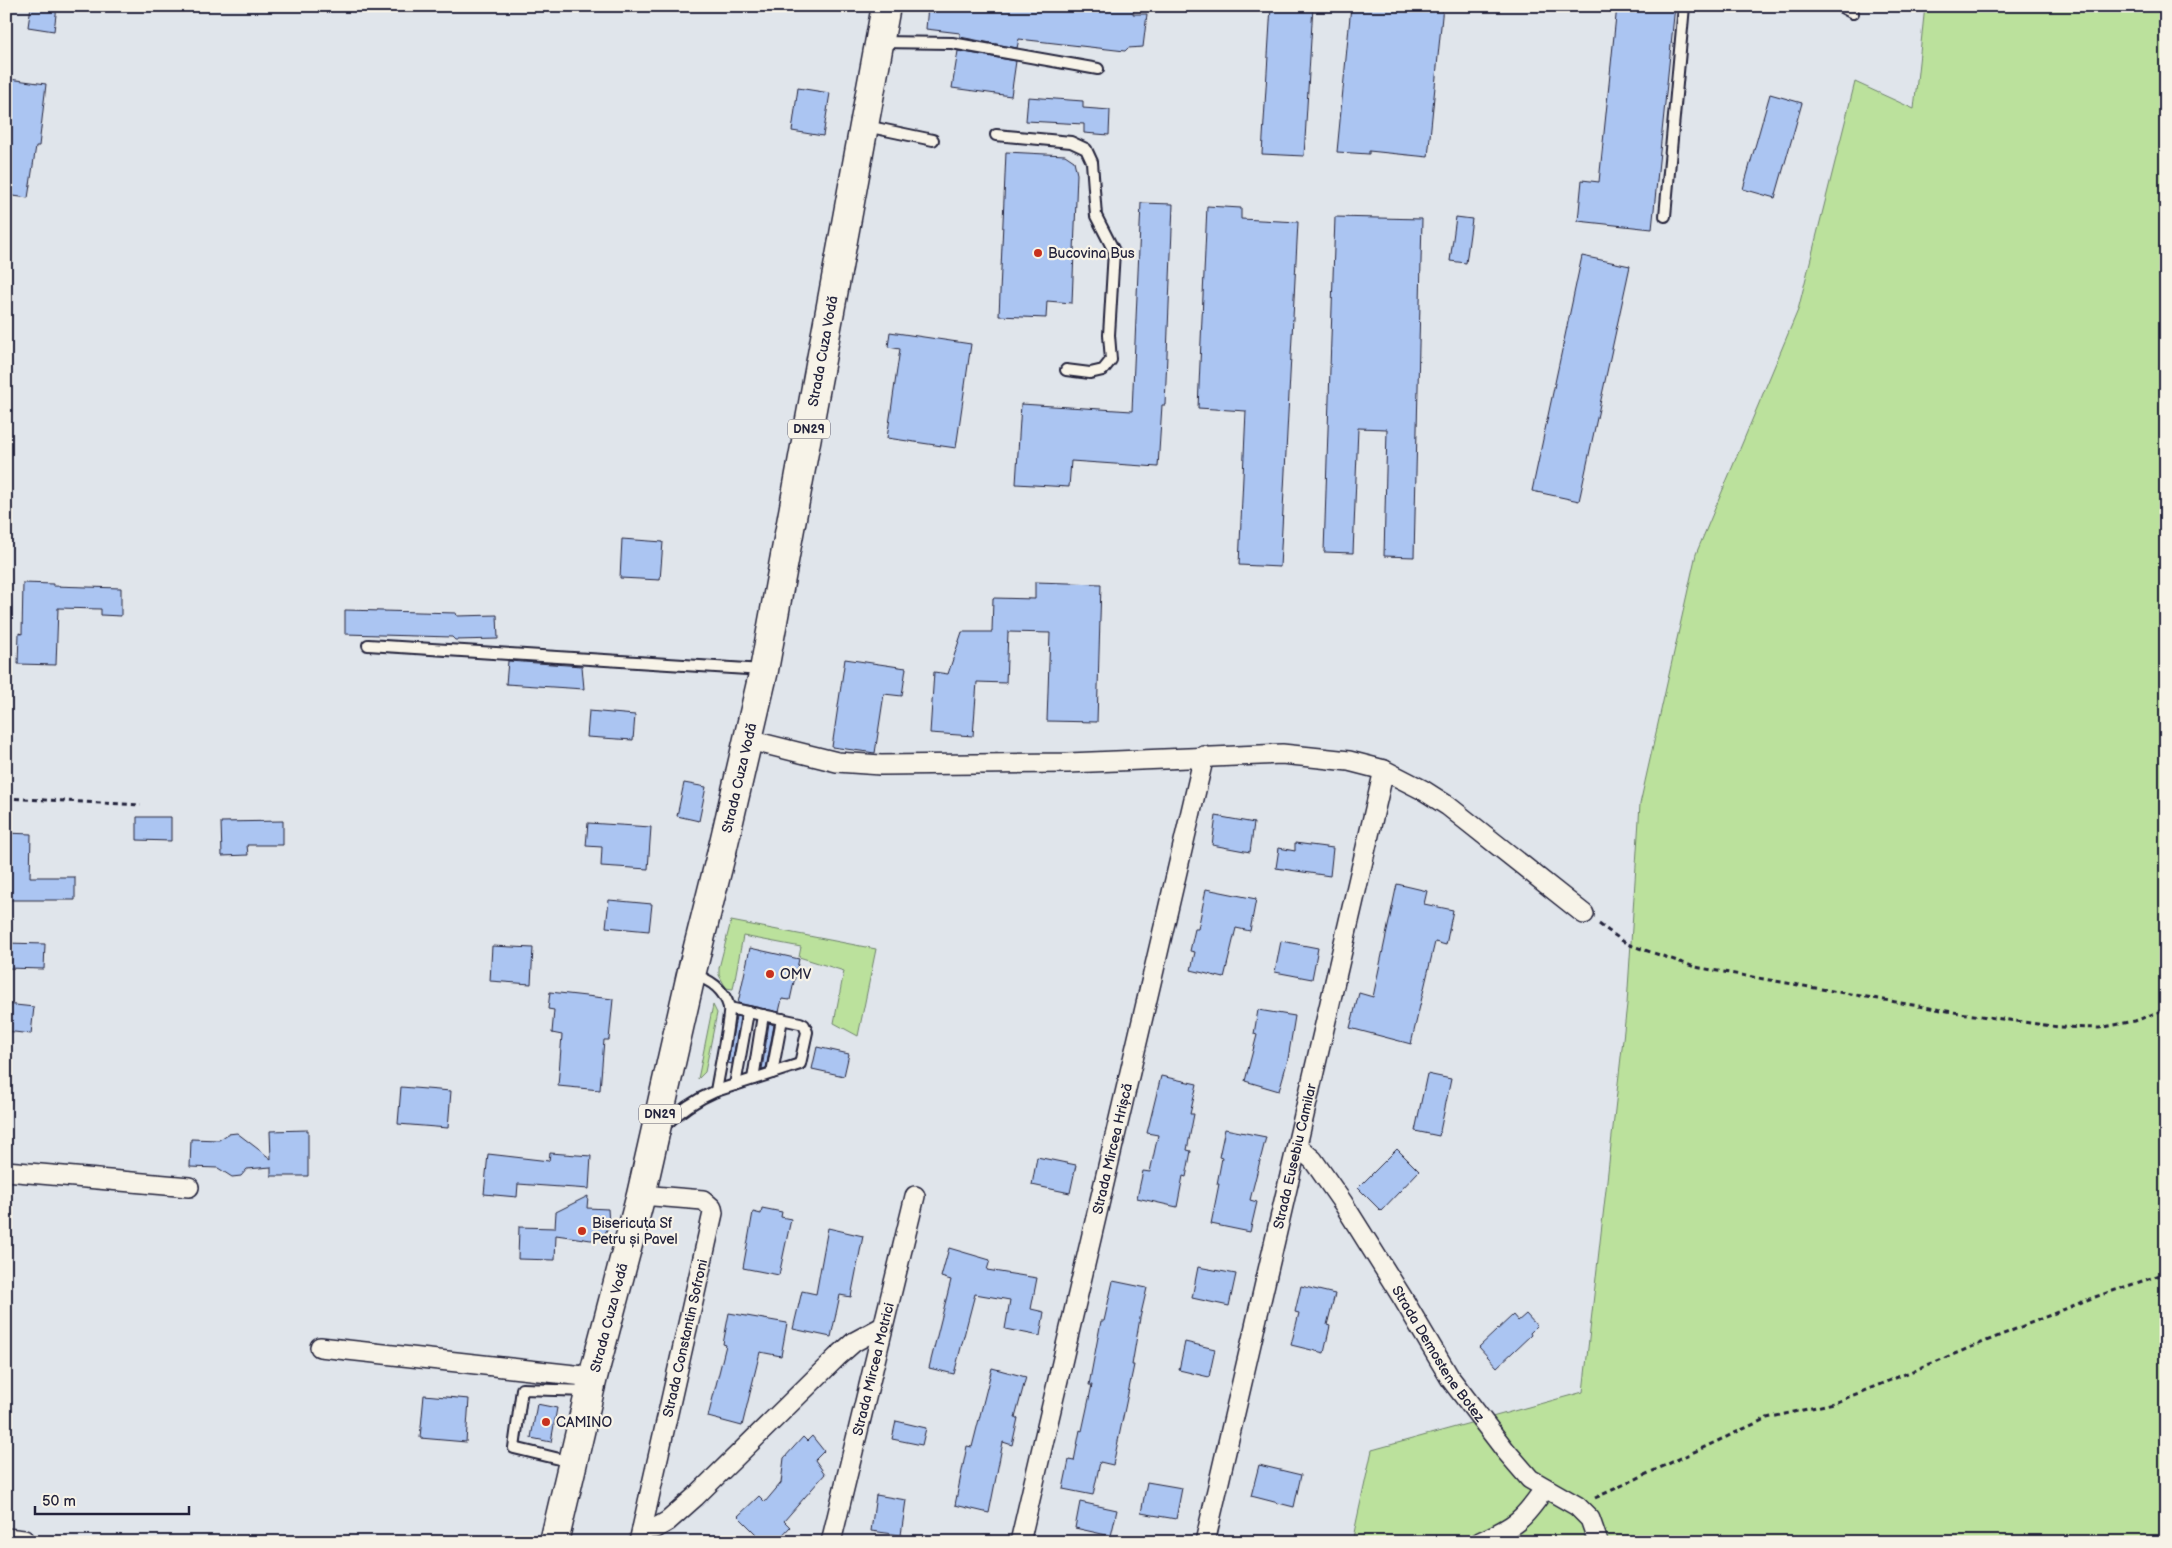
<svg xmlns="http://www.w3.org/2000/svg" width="2172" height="1548" viewBox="0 0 2172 1548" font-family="'Balsamiq Sans',sans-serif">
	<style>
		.green { fill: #bbe19c; stroke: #6e826c }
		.building { fill: #abc5f2; stroke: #22223b }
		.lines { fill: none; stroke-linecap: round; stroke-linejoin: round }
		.lane-casing { stroke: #22223b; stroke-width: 14 }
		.street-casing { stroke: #22223b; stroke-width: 22 }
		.primary-casing { stroke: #22223b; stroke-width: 31 }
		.highway-casing { stroke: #22223b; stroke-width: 31 }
		.path { stroke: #22223b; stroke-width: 3; stroke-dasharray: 5 4; stroke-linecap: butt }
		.lane { stroke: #f7f3e8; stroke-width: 10 }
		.street { stroke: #f7f3e8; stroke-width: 19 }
		.primary { stroke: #f7f3e8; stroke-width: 28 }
		.highway { stroke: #f7f3e8; stroke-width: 28 }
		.poi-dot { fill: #c8321e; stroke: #f7f3e8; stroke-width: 2 }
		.labels { text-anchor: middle; stroke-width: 4.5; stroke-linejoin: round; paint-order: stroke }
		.shield { fill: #f7f3e8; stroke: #62616f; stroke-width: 1 }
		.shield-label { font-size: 12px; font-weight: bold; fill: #22223b }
		.poi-label { font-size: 14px; fill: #22223b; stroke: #f7f3e8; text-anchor: start }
		.street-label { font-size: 14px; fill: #22223b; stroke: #f7f3e8 }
	</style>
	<rect width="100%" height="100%" fill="#e0e5eb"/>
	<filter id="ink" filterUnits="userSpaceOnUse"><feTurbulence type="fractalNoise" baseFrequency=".02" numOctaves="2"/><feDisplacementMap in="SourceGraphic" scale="10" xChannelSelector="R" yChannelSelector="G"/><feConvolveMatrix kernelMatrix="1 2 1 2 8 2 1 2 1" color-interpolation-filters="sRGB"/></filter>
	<g filter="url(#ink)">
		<g class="green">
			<polygon points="1925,6 2166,6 2166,1542 1352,1542 1372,1450 1583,1392 1627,1004 1640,804 1696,554 1798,310 1855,82 1914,109"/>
			<polygon points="731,921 876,949 858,1036 834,1023 844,971 799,957 801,947 743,936 733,989 726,988 719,975 719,968"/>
			<polygon points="713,1005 717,1013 705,1072 698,1079"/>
		</g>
		<g class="building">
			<polygon points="31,6 57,6 54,31 28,27"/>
			<polygon points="928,6 1134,6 1133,14 1147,14 1143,47 1128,48 1125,51 1019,39 1017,48 960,37 960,33 926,29"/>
			<polygon points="1271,6 1313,6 1304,156 1262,154"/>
			<polygon points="1351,6 1443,6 1428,157 1369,151 1369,154 1337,152"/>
			<polygon points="1617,6 1675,6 1652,229 1578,221 1582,180 1599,182"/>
			<polygon points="958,51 1016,61 1011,96 952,88"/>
			<polygon points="9,79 46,84 39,146 36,146 28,198 6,195 6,98"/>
			<polygon points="798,88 830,93 823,136 792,131"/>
			<polygon points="1770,94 1802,103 1775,198 1743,189"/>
			<polygon points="1028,97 1083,101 1083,108 1110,110 1109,135 1084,133 1084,124 1026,121"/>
			<polygon points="1006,152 1065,155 1074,161 1077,174 1072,303 1047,301 1046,318 999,316"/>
			<polygon points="1141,203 1173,204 1165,405 1162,405 1158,467 1071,461 1069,487 1016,484 1021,404 1132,411"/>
			<polygon points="1207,206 1241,208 1241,219 1298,222 1280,567 1239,565 1246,411 1198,408"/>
			<polygon points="1335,217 1422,219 1414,557 1384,556 1387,429 1358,428 1353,553 1324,552"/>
			<polygon points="1456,217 1472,219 1466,263 1450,261"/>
			<polygon points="1582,256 1630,266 1579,501 1532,491"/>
			<polygon points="890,332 971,344 956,448 887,438 900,349 888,347"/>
			<polygon points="622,539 663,542 660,580 620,578"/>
			<polygon points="1035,582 1101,584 1097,722 1047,721 1050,633 1008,632 1006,683 977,682 973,736 930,733 934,672 948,674 962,632 992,632 993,598 1035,599"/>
			<polygon points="23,583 53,584 53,586 121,588 121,616 101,615 101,609 58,608 56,665 18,664 19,633 22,634"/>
			<polygon points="345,610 456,613 457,616 497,615 498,639 455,640 452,637 345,634"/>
			<polygon points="845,659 906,668 902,696 884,694 875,753 832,747"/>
			<polygon points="508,661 582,666 584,689 506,684"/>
			<polygon points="589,711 635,715 633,740 587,737"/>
			<polygon points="684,783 706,787 699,821 677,816"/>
			<polygon points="1216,816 1254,823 1250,852 1212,845"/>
			<polygon points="137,817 171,817 171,841 137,840"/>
			<polygon points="283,821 283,845 247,845 248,855 222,856 221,822"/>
			<polygon points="588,823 651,827 648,869 601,866 602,847 586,846"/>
			<polygon points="6,833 31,834 30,877 75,877 75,900 6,900"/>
			<polygon points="1295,843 1333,848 1330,876 1276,868 1279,848 1295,851"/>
			<polygon points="1397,884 1427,891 1424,904 1453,910 1446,945 1435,942 1411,1044 1350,1028 1359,993 1373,997"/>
			<polygon points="1206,889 1256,899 1250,931 1236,928 1224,978 1191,970 1195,952 1190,951 1195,929 1198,929"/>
			<polygon points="609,900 652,904 649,931 606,927"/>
			<polygon points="1281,941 1318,948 1312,979 1275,972"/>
			<polygon points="6,943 45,944 44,969 6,968"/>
			<polygon points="492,946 533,948 531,984 490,981"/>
			<polygon points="750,948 799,959 790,1000 782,999 779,1012 738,1003"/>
			<polygon points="550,992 613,999 609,1040 604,1040 600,1090 558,1086 562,1035 552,1033 554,1010 548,1009"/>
			<polygon points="6,1004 34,1007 31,1034 6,1031"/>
			<polygon points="1258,1010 1295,1016 1288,1059 1279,1091 1245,1081 1257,1035 1254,1034"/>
			<polygon points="736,1016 740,1017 732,1064 728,1063"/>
			<polygon points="769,1023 774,1025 766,1068 762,1069"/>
			<polygon points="817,1047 849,1054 844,1076 812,1069"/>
			<polygon points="1427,1074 1451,1079 1439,1136 1415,1131"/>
			<polygon points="1161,1076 1197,1084 1190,1114 1194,1114 1187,1150 1191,1151 1186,1177 1183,1176 1177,1207 1137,1198 1143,1171 1150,1172 1158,1135 1147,1133"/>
			<polygon points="401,1087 451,1091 448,1128 398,1124"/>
			<polygon points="1225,1129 1266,1137 1250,1200 1257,1202 1250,1232 1211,1224 1219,1184 1217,1184 1222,1158 1219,1157"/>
			<polygon points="308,1130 308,1176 271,1176 271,1167 247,1169 241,1176 232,1177 218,1168 190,1167 191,1139 219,1140 228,1134 237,1133 271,1159 270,1131"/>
			<polygon points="1397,1149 1419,1171 1381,1211 1358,1188"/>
			<polygon points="550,1153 591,1156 589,1189 518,1184 517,1197 484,1194 488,1154 549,1161"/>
			<polygon points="1037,1157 1076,1165 1070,1193 1032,1185"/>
			<polygon points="588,1196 587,1208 608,1209 609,1225 603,1238 591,1240 556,1235 555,1260 518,1259 519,1227 555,1228 556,1212"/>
			<polygon points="762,1208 782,1212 781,1217 791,1219 779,1275 743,1268 753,1212 761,1214"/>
			<polygon points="828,1228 863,1236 851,1297 840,1295 831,1337 793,1329 802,1291 816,1294"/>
			<polygon points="949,1248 990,1260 987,1270 1037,1278 1031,1309 1044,1312 1040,1336 1005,1329 1010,1300 975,1294 954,1374 929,1368 951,1280 941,1277"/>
			<polygon points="1198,1267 1236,1274 1229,1306 1192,1298"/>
			<polygon points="1113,1281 1147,1288 1140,1318 1132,1365 1134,1365 1113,1465 1100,1462 1093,1495 1063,1489 1069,1460 1074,1461 1080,1430 1082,1431 1092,1385 1089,1385 1101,1321 1104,1321"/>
			<polygon points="1301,1286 1335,1294 1327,1325 1330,1326 1324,1353 1291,1345 1299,1313 1295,1312"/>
			<polygon points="729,1313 787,1323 781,1356 760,1352 742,1426 708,1417 726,1345 723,1344"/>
			<polygon points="1526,1314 1537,1326 1530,1333 1531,1335 1497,1367 1479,1347 1513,1315 1518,1321"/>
			<polygon points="1185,1342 1215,1349 1209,1377 1179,1370"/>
			<polygon points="992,1368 1026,1377 1015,1418 1018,1418 1012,1445 1003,1442 989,1513 955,1505 967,1446 972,1447"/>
			<polygon points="424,1395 469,1399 466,1442 420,1438"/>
			<polygon points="537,1404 557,1408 551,1442 531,1438"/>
			<polygon points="896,1421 926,1428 922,1445 892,1439"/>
			<polygon points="812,1436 824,1451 815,1460 825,1474 784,1521 790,1527 776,1542 764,1542 738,1516 759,1496 765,1502 781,1483 784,1458 803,1437 807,1441"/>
			<polygon points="1259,1465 1301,1475 1294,1507 1251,1496"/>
			<polygon points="1147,1482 1182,1488 1176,1519 1141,1513"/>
			<polygon points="876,1495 906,1500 901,1535 871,1531"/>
			<polygon points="1080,1502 1117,1510 1111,1536 1075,1528"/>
		</g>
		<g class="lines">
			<defs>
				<g id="lane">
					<polyline points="1840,6 1853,13"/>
					<polyline points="880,42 952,43 1098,69"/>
					<polyline points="866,126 933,140"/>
					<polyline points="996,135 1071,142 1086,149 1092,162 1096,216 1114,251 1109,335 1111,360 1103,370 1090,373 1066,370"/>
					<polyline points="1665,216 1684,6"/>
					<polyline points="368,645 763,670"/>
					<polyline points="772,1073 782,1019"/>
					<polyline points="753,1079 763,1015"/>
					<polyline points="735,1085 748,1012"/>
					<polyline points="716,1091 800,1064 807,1032 804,1025 800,1023 729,1008"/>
					<path d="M663,1127C679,1111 695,1100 716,1091C718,1078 731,1015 729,1007C724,989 709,979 693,975"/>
					<polyline points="572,1462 514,1448 522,1389 588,1391"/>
				</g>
				<g id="street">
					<polyline points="749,740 837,762 881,765 1068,763 1282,754 1349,761 1384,770 1423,790 1448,806 1584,914"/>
					<path id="s1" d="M1297,1146L1313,1160L1343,1203L1402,1297L1450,1378L1505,1450L1530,1479L1577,1506L1590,1519L1598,1542"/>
					<polyline points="6,1171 189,1187"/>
					<polyline points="320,1347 593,1377"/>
					<polyline points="642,1529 656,1528 668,1521 695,1497 837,1357 854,1342 882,1327"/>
					<polyline points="6,1538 24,1540"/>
					<path id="s2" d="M639,1542L713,1213L712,1208L703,1200L641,1195"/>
					<path id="s3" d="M831,1542L915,1196"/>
					<path id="s4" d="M1020,1542L1204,756"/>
					<path id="s5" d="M1205,1542L1384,770"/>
					<path d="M1480,1542C1516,1526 1523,1520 1545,1488"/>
				</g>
				<g id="primary">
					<path id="s6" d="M722,851L764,670L886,6"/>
				</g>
				<g id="highway">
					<path id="s7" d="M554,1542L593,1377L641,1195L691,975L722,851"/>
				</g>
			</defs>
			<use href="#lane" class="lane-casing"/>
			<use href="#street" class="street-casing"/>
			<use href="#primary" class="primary-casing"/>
			<use href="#highway" class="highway-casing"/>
			<g class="path">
				<polyline points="6,798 141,805"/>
				<polyline points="1599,924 1627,944 1695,967 1953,1012 2058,1027 2099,1028 2135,1021 2166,1009"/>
				<polyline points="1595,1498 1767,1418 1834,1403 2092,1298 2166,1273"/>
			</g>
			<use href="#lane" class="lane"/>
			<use href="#street" class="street"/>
			<use href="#primary" class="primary"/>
			<use href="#highway" class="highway"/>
		</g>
	</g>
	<g class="poi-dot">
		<circle cx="1038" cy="253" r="5"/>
		<circle cx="770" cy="974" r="5"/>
		<circle cx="582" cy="1231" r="5"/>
		<circle cx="546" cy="1422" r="5"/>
	</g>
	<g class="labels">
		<g class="shield">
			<rect x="788" y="419.5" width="42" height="19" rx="4"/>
			<rect x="639" y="1104.5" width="42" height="19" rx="4"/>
		</g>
		<g class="shield-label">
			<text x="809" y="433">DN29</text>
			<text x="660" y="1118">DN29</text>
		</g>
		<g class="poi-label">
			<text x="1048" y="258">Bucovina Bus</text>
			<text x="780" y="979">OMV</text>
			<text x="592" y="1228">Bisericuța Sf<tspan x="592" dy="16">Petru și Pavel</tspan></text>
			<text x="556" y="1427">CAMINO</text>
		</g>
		<g class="street-label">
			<text dy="5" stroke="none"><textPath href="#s6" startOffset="510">Strada Cuza Vodă</textPath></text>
			<text dy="5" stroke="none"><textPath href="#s6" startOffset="75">Strada Cuza Vodă</textPath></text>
			<text dy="5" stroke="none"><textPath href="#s4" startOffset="404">Strada Mircea Hrișcă</textPath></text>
			<text dy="5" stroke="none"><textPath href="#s5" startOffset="396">Strada Eusebiu Camilar</textPath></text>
			<text dy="5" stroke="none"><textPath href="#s7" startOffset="231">Strada Cuza Vodă</textPath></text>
			<text dy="5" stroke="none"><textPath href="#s2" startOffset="209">Strada Constantin Sofroni</textPath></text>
			<text dy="5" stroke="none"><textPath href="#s1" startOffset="252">Strada Demostene Botez</textPath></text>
			<text dy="5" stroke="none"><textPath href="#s3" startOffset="178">Strada Mircea Motrici</textPath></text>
		</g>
	</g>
	<rect width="2172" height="1548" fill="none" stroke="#f7f3e8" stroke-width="25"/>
	<rect x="12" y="12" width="2147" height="1523" fill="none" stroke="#22223b" stroke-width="2" filter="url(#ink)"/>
	<path d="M35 1506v8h154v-8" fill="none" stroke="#22223b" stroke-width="2.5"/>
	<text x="42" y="1506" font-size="15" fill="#22223b" stroke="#f7f3e8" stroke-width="4" paint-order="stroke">50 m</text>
</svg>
